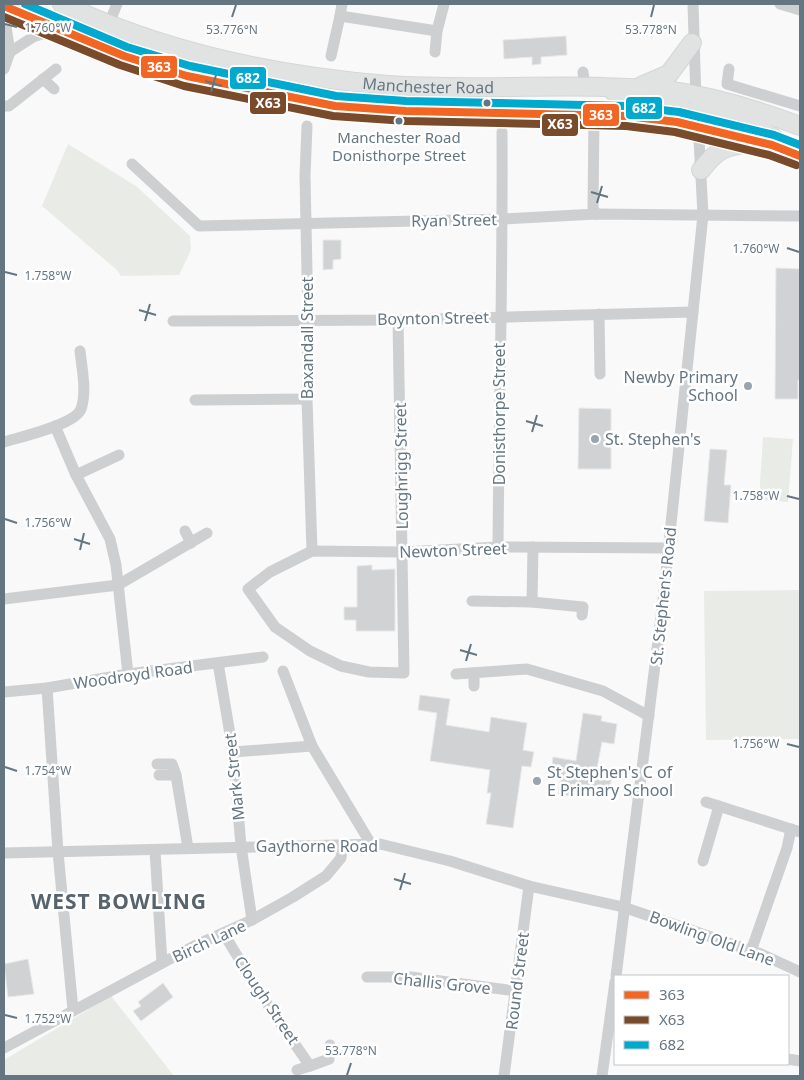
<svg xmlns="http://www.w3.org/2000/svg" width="804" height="1080" viewBox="0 0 804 1080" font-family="'Noto Sans',sans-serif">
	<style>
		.green { fill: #e8ebe6 }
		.building { fill: #d0d2d3; stroke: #e8e8e8 }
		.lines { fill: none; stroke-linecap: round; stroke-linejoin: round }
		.primary-casing { stroke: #d5d6d7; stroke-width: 20 }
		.street { stroke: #cecfd0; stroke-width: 11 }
		.primary { stroke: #e1e2e2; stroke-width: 18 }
		.bus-1-casing { stroke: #fff; stroke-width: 11 }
		.bus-2-casing { stroke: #fff; stroke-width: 11 }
		.bus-3-casing { stroke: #fff; stroke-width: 11 }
		.bus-1 { stroke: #f26522; stroke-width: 8 }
		.bus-2 { stroke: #7a4b2a; stroke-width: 8 }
		.bus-3 { stroke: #00a9ce; stroke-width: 8 }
		.ticks { fill: none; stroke: #657683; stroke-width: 2 }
		.bus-dot { fill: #657683; stroke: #fff; stroke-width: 2 }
		.poi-dot { fill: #99a4ac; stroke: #fff; stroke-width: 2 }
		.labels { text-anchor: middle; stroke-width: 5; stroke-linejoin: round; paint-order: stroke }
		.bus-label { font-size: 15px; fill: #657683; stroke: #fff }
		.street-label { font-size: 16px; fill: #657683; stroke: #fff }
		.poi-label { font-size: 16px; fill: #657683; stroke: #fff; text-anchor: start }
		.district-label { font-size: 21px; font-weight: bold; letter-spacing: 1px; fill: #57646e; stroke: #fff }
		.ticks-label { font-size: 12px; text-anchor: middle; fill: #657683; stroke: #fff; stroke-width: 5; stroke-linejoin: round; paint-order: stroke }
		.line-badge { stroke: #fff; stroke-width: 2 }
		.badge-label { font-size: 14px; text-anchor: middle; font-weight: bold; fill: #fff }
	</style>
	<rect width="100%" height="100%" fill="#f9f9f9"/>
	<g class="green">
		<polygon points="68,144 136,186 190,236 191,250 179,275 121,276 117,270 42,206"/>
		<polygon points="763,437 793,439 788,502 759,500"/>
		<polygon points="800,590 800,739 706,740 704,591"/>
		<polygon points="111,996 174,1076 4,1076 4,1060"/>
	</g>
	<g class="building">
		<polygon points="566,36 567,55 541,57 541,64 532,65 532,57 504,59 503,40"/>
		<polygon points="323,240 341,240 341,259 333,260 333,269 323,270"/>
		<polygon points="776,268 800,269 800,380 798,380 798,399 775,399"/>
		<polygon points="579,408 611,409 611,469 578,469"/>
		<polygon points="710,449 727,450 724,485 731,485 728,523 704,521"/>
		<polygon points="372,565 372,570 395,569 395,631 356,631 356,620 344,620 344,607 357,607 357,566"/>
		<polygon points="420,695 450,699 446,725 489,732 491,717 527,723 523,750 534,752 531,767 522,766 513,828 486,824 491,793 487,793 490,770 430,761 437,713 418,710"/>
		<polygon points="583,713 602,716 601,721 617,724 614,744 602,742 597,768 612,771 610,790 572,784 570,796 558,794 561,775 551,773 553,757 576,761"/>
		<polygon points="28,959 34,994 8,997 4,964"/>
		<polygon points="163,983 173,997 141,1021 133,1011 141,1006 138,1002"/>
	</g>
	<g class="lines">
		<defs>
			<g id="primary">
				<path id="s1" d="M62,4C163,52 276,76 388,85C460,90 532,85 604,87C627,88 650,88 672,91C715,97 760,111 800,126"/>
				<polyline points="4,6 124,56 187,76 335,106 406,111 627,116 677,122 772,145 800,156"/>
				<polyline points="641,86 669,74 692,43"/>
				<path d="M614,92C619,95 626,98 632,100C657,105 685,100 699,127"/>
				<path d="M696,96C714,127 759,118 781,145"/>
				<path d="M701,170C717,150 724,146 750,143"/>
			</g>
		</defs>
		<use href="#primary" class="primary-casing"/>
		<g class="street">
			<polyline points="342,4 340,16 437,31"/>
			<polyline points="693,4 696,100"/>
			<polyline points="780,4 800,10"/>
			<polyline points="4,14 10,52 4,69"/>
			<polyline points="108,26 117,4"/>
			<polyline points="10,52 33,37 59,28"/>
			<polyline points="435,52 437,31 444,4"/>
			<polyline points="331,56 340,16"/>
			<polyline points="729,69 727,84 800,106"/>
			<polyline points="583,72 585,87"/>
			<polyline points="43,79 54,89"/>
			<polyline points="4,106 9,106 56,69"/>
			<polyline points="594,114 593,208 596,214"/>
			<polyline points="307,126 305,176 308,320 307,399 312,551"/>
			<polyline points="132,164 199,226 503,219 596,214 800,216"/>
			<polyline points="599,314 600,374"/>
			<polyline points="398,320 404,673 369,672 341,666 310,651 275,627 248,589 270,572 312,551 403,552 498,547 668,548"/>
			<polyline points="173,321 398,320 693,312"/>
			<polyline points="195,400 307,399"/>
			<polyline points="55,426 76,475 110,539 116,565 128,674"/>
			<path d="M4,442C20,437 75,425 81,409C87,392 82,369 80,351"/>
			<polyline points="76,475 119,455"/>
			<polyline points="185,531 191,543"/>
			<path d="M498,547C499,409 503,270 502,132"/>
			<polyline points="4,599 118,585 207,533"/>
			<polyline points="472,601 532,602 583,607 582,615"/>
			<polyline points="532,602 533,547"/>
			<polyline points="218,663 233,752 241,846 252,920"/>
			<polyline points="283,671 312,746 371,844"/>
			<polyline points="474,673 474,686"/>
			<polyline points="456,674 527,669 603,691 649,716"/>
			<polyline points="47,688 58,852 73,1010"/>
			<polyline points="4,692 47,688 128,674 263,657"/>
			<polyline points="233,752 312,746"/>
			<polyline points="157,764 172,764 176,775 188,848"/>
			<polyline points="159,775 176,775"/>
			<polyline points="706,802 800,832"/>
			<polyline points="155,850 162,963"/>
			<polyline points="4,853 380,844 450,861 529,886 623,907 761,954 800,972"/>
			<polyline points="703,861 719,806"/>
			<polyline points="224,934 259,992 310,1066 329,1059 330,1045"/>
			<polyline points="751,951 787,848 791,829"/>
			<polyline points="616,976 663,601 703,215 698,121"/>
			<polyline points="367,977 411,977 516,991"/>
			<polyline points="4,1048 196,945 252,920 293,897 326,876 341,858 343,844"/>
			<polyline points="788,1059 800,1061"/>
			<polyline points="297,1070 310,1066"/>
			<polyline points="504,1076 529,886"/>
			<polyline points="602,1076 615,982"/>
		</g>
		<use href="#primary" class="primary"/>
		<defs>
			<polyline id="bus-1" points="4,6 124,56 187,76 335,106 406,111 627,116 677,122 772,145 800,156"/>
			<polyline id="bus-2" points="4,17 120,65 184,86 333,116 406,121 626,126 675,132 769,155 796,165"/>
			<polyline id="bus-3" points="25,4 127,47 190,66 336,96 406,101 628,106 679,112 774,135 800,145"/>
		</defs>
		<use href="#bus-1" class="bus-1-casing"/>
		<use href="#bus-2" class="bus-2-casing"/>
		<use href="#bus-3" class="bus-3-casing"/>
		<use href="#bus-1" class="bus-1"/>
		<use href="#bus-2" class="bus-2"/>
		<use href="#bus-3" class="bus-3"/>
	</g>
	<path class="ticks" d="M232,17L236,5M651,17L654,5M5,24L17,27M205,81L222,86M211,92L216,75M591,192L608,197M597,203L602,186M787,248L799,252M5,272L17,275M139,310L156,315M145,321L150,304M526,421L543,426M532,432L537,415M787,496L799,499M5,519L17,523M74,539L90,544M80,550L84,533M460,650L477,655M466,661L471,644M787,744L799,747M5,767L17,771M394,879L411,884M400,890L405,873M5,1015L17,1018M347,1075L351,1063"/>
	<g class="bus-dot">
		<circle cx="487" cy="103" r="4.5"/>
		<circle cx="399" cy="121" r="4.5"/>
	</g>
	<g class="poi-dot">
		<circle cx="748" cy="386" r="5"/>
		<circle cx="595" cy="439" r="5"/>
		<circle cx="537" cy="781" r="5"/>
	</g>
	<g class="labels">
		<g class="bus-label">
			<text x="399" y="143">Manchester Road<tspan x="399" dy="18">Donisthorpe Street</tspan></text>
		</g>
		<g class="street-label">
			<text dy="6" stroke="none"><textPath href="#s1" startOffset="378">Manchester Road</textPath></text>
			<text transform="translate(454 220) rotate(-1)" y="6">Ryan Street</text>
			<text transform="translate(433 318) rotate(-1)" y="6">Boynton Street</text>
			<text transform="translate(307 338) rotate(-90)" y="6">Baxandall Street</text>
			<text transform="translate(499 414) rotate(-90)" y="6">Donisthorpe Street</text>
			<text transform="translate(401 466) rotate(-91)" y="6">Loughrigg Street</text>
			<text transform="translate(453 550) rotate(-2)" y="6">Newton Street</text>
			<text transform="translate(663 596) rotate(-84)" y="6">St. Stephen's Road</text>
			<text transform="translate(133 675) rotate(-8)" y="6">Woodroyd Road</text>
			<text transform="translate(234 777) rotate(-96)" y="6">Mark Street</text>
			<text x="317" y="852">Gaythorne Road</text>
			<text transform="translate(712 938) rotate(20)" y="6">Bowling Old Lane</text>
			<text transform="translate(209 941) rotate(-25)" y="6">Birch Lane</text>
			<text transform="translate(517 981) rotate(-83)" y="6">Round Street</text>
			<text transform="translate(442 983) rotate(6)" y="6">Challis Grove</text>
			<text transform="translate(267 1000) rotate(56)" y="6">Clough Street</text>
		</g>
		<g class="poi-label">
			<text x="738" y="383" text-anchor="end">Newby Primary<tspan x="738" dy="18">School</tspan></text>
			<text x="605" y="445">St. Stephen's</text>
			<text x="547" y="778">St Stephen's C of<tspan x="547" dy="18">E Primary School</tspan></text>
		</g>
		<g class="district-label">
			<text x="119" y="909">WEST BOWLING</text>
		</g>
	</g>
	<g class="ticks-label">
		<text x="48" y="32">1.760°W</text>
		<text x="232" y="34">53.776°N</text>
		<text x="651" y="34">53.778°N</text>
		<text x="756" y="253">1.760°W</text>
		<text x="48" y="280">1.758°W</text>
		<text x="756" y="500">1.758°W</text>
		<text x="48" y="527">1.756°W</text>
		<text x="756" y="748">1.756°W</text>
		<text x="48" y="775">1.754°W</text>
		<text x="48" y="1023">1.752°W</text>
		<text x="351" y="1055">53.778°N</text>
	</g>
	<g class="line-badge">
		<rect x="140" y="55" width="38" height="24" rx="5" fill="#f26522"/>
		<rect x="229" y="66" width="38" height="24" rx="5" fill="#00a9ce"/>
		<rect x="249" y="91" width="38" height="24" rx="5" fill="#7a4b2a"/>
		<rect x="625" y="96" width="38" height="24" rx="5" fill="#00a9ce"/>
		<rect x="582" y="103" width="38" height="24" rx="5" fill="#f26522"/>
		<rect x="541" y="113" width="38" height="24" rx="5" fill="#7a4b2a"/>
	</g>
	<g class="badge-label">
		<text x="159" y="72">363</text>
		<text x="248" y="83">682</text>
		<text x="268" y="108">X63</text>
		<text x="644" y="113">682</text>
		<text x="601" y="120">363</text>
		<text x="560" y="129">X63</text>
	</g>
	<rect width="804" height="1080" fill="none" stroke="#657683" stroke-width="10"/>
	<rect x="614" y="975" width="175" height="90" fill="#ffffff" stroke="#c1c8cd"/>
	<rect x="624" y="991" width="25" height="8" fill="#f26522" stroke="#c1c8cd"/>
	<text x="659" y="1000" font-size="15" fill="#657683">363</text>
	<rect x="624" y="1016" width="25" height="8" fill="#7a4b2a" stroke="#c1c8cd"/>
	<text x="659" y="1025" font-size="15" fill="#657683">X63</text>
	<rect x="624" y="1041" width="25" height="8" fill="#00a9ce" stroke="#c1c8cd"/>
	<text x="659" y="1050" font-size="15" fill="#657683">682</text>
</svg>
